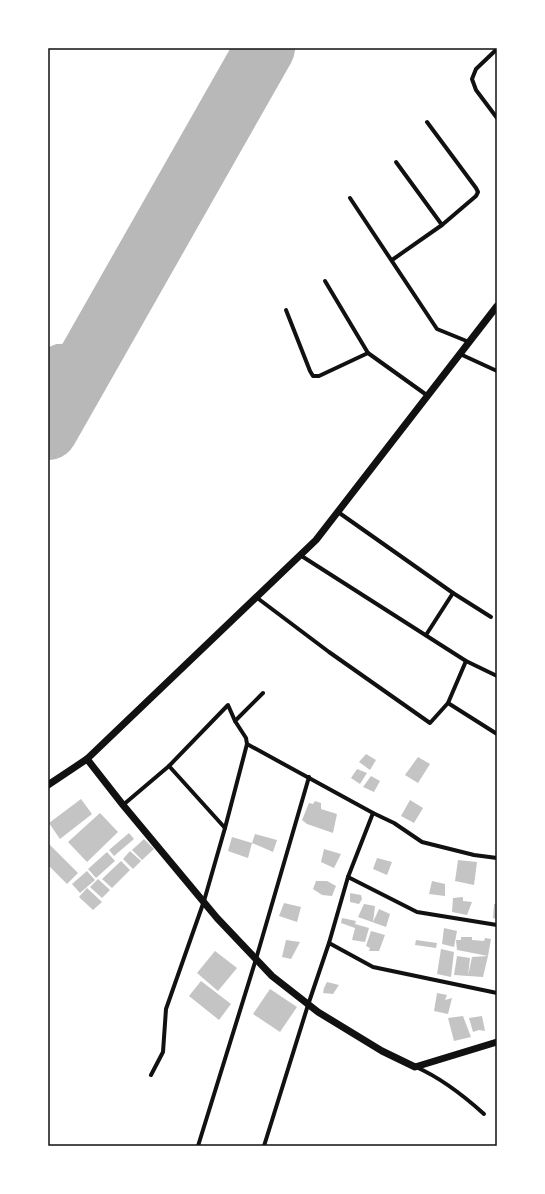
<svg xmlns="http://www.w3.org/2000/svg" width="545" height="1194" viewBox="0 0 545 1194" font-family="Cabin,sans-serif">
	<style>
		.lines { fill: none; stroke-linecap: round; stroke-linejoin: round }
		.taxiway { stroke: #b8b8b8; stroke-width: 24 }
		.runway { stroke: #b8b8b8; stroke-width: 60 }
		.building { fill: #c4c4c4 }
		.minor { stroke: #111; stroke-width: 4 }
		.tertiary { stroke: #111; stroke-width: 7 }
		.secondary { stroke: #111; stroke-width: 7 }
		.neatline { fill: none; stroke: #111; stroke-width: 1.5 }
	</style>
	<rect width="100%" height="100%" fill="#fff"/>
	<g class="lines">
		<g class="taxiway">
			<polyline points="59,356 70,363 77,379"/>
			<polyline points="48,360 59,356 84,355 92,353"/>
		</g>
		<polyline class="runway" points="48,430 265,48"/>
	</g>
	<g class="building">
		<polygon points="366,754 376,760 370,770 359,762"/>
		<polygon points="418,757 430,764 418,783 405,775"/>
		<polygon points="357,769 367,773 360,784 351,778"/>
		<polygon points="371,776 380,781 374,792 363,787"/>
		<polygon points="81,799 92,814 60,839 49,823"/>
		<polygon points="410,800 423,808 414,823 401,816"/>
		<polygon points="315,801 321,803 321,809 337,814 333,833 307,824 302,820 309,803 313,804"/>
		<polygon points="100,813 118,832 87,862 68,842"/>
		<polygon points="129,833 134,839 114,856 109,850"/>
		<polygon points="255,834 277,840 273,852 252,843"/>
		<polygon points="232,837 252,843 248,858 228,851"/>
		<polygon points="144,839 154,849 142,860 132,850"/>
		<polygon points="48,843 78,873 67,884 48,865"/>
		<polygon points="324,849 341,854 334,868 321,862"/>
		<polygon points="130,851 141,861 133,869 123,859"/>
		<polygon points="107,852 115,861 96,878 88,869"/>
		<polygon points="377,858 392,862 387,875 373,869"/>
		<polygon points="458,860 477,862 474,885 455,881"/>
		<polygon points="121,861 130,870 112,888 102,879"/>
		<polygon points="87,871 95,880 80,893 72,884"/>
		<polygon points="98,879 110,890 102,898 90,887"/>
		<polygon points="316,881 327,881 336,886 332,896 322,895 313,889"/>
		<polygon points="432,881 445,884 445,896 429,894"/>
		<polygon points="87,888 102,902 93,910 79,897"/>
		<polygon points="350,893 361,895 362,899 359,904 350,902"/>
		<polygon points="463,897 463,901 472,902 467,915 452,912 453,898"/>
		<polygon points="284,903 301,907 297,922 279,916"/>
		<polygon points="364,904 375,906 373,922 379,909 390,914 386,927 358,917"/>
		<polygon points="494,904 497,904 497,919 493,918"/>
		<polygon points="342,918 356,921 355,924 369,928 365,942 352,940 355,928 341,923"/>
		<polygon points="444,928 457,931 454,947 442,944"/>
		<polygon points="371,931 385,935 379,951 369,951 370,948 366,946"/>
		<polygon points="461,937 472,937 472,940 484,941 485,938 491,939 488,956 457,950 456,940 461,940"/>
		<polygon points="286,940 300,942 291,959 282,957"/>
		<polygon points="416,940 437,943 436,948 415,945"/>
		<polygon points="441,949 454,952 451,977 437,974"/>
		<polygon points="215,951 237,968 218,991 197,973"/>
		<polygon points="457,956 470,958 468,976 472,957 488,956 483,977 454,975"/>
		<polygon points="201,981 231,1004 219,1020 189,996"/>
		<polygon points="327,982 339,985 333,994 323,993 324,988"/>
		<polygon points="270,989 297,1007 280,1032 253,1014"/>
		<polygon points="437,993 447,995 445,1000 452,998 448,1014 434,1011"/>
		<polygon points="463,1016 471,1037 454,1041 448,1018"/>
		<polygon points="482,1016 485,1031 479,1030 473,1032 469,1018"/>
	</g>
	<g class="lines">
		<g class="minor">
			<polyline points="497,49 476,69 472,79 476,90 497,118"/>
			<polyline points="396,162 442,225"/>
			<polyline points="350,198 437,329 469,342"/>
			<polyline points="392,260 442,225 476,196 478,192 476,188 427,122"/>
			<polyline points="325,281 368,353 428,396"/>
			<polyline points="286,310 310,371 313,376 319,376 368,353"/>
			<polyline points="460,354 497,371"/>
			<polyline points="338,512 453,593 491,617"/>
			<polyline points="300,555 466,661 497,676"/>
			<polyline points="256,597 329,652 430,723 448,703 497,734"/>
			<polyline points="426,635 453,593"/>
			<polyline points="263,693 235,721 246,738 247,744 373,813 348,877"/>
			<polyline points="448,703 466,661"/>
			<polyline points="123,805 169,766"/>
			<polyline points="373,813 394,823 422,842 474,855 497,858"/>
			<polyline points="225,828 169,766 228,705 235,721"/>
			<polyline points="329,943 373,967 497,993"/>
			<path d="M416,1067C441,1078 463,1095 484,1114"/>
			<polyline points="151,1075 163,1052 166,1009 204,901 225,828 247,744"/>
			<polyline points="198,1146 256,959 309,777"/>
			<polyline points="264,1146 308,1005 329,943 348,877 417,912 497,925"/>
		</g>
		<polyline class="tertiary" points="87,759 123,805 217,918 272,976 318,1012 382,1051 415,1067 497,1042"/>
		<polyline class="secondary" points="48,785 87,759 316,540 497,306"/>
	</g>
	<rect width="545" height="1194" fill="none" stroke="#ffffff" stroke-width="98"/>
	<rect x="49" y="49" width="447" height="1096" class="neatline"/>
</svg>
